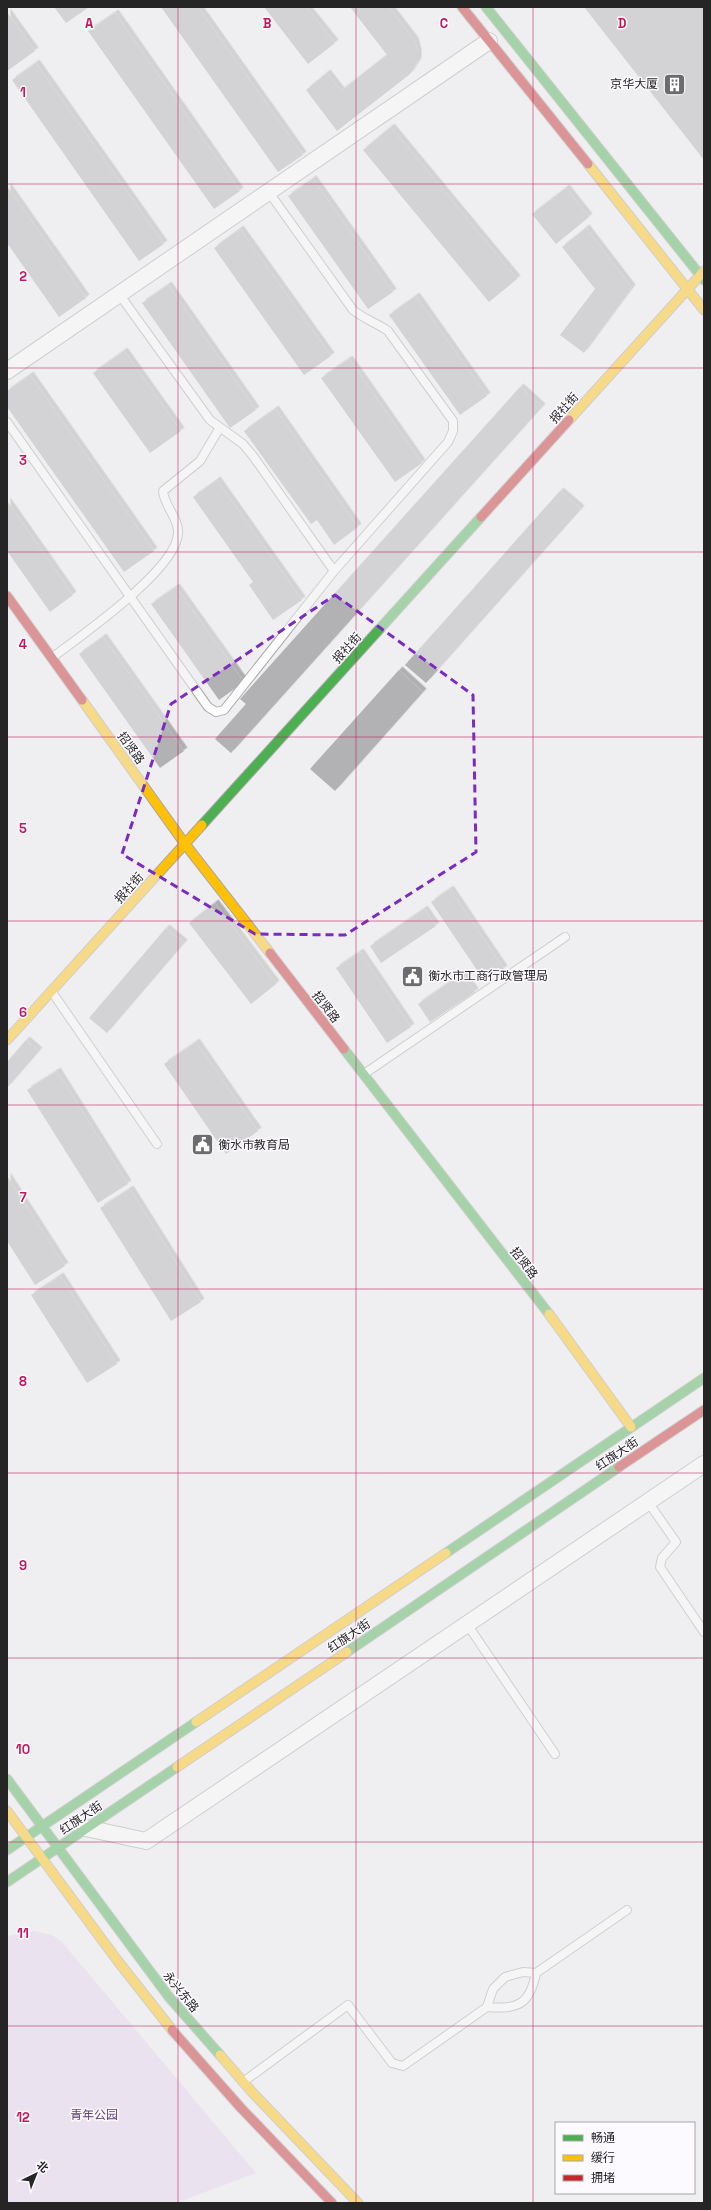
<svg xmlns="http://www.w3.org/2000/svg" width="711" height="2210" viewBox="0 0 711 2210" font-family="'Space Grotesk','Noto Sans SC',sans-serif">
	<style>
		.green { fill: #e5d4ee }
		.building { fill: #b2b1b3; filter: url(#shadow) }
		.lines { fill: none; stroke-linecap: round; stroke-linejoin: round }
		.lane-casing { stroke: #a9a8aa; stroke-width: 10 }
		.street-casing { stroke: #a9a8aa; stroke-width: 18 }
		.fast-casing { stroke: #a9a8aa; stroke-width: 11 }
		.slow-casing { stroke: #a9a8aa; stroke-width: 11 }
		.jam-casing { stroke: #a9a8aa; stroke-width: 11 }
		.lane { stroke: #fdfcfd; stroke-width: 8 }
		.street { stroke: #fdfcfd; stroke-width: 16 }
		.fast { stroke: #4caf50; stroke-width: 9 }
		.slow { stroke: #ffc107; stroke-width: 9 }
		.jam { stroke: #c62828; stroke-width: 9 }
		.marked { fill: none; stroke: #7b2cbf; stroke-width: 3; stroke-dasharray: 8 5; stroke-linejoin: round }
		.grid { fill: none; stroke: #c2185b; stroke-width: 1; stroke-opacity: 0.55 }
		.labels { text-anchor: middle; stroke-width: 3; stroke-linejoin: round; paint-order: stroke }
		.poi-label { font-size: 12px; fill: #262526; stroke: #fdfaff; text-anchor: start }
		.street-label { font-size: 12px; fill: #262526; stroke: #fdfaff }
		.park-label { font-size: 12px; fill: #66407a; stroke: #fdfaff }
		.grid-label { font-size: 13px; text-anchor: middle; font-weight: bold; fill: #c2185b; stroke: #fdfaff; stroke-width: 3; stroke-linejoin: round; paint-order: stroke }
	</style>
	<defs>
		<filter id="shadow"><feDropShadow dx="3.5" dy="-3.5" stdDeviation="0" flood-color="#0004"/></filter>
	</defs>
	<rect width="100%" height="100%" fill="#efeef0"/>
	<polygon class="green" points="35,1931 52,1935 62,1942 256,2173 176,2203 7,2203 7,1936"/>
	<g class="building">
		<polygon points="54,7 89,7 66,23"/>
		<polygon points="161,7 198,7 303,155 278,172"/>
		<polygon points="264,7 306,7 335,43 308,64"/>
		<polygon points="350,7 389,7 415,41 418,52 418,61 410,74 337,131 306,90 327,73 341,91 387,55"/>
		<polygon points="584,7 704,7 704,160"/>
		<polygon points="7,12 35,51 7,71"/>
		<polygon points="115,13 240,191 214,209 88,31"/>
		<polygon points="36,63 164,244 139,261 12,80"/>
		<polygon points="391,127 517,279 489,302 363,150"/>
		<polygon points="313,179 393,292 368,309 288,196"/>
		<polygon points="7,186 86,298 59,317 7,243"/>
		<polygon points="566,188 589,217 556,244 532,214"/>
		<polygon points="586,228 632,288 584,353 560,335 595,289 562,247"/>
		<polygon points="240,229 331,356 304,375 214,248"/>
		<polygon points="168,285 256,410 230,428 142,303"/>
		<polygon points="416,296 487,396 460,415 389,315"/>
		<polygon points="124,351 181,431 150,453 93,373"/>
		<polygon points="349,359 422,463 395,482 321,378"/>
		<polygon points="30,375 154,551 124,572 7,407 7,391"/>
		<polygon points="520,387 542,407 231,753 215,739 246,704 240,699"/>
		<polygon points="275,409 358,527 334,545 317,520 311,524 244,431"/>
		<polygon points="217,480 302,600 273,620 249,585 253,582 193,497"/>
		<polygon points="560,491 581,509 426,683 405,665"/>
		<polygon points="7,501 73,595 50,612 7,551"/>
		<polygon points="176,587 244,682 219,700 151,604"/>
		<polygon points="103,637 184,751 160,768 79,654"/>
		<polygon points="399,670 423,692 335,791 310,769"/>
		<polygon points="450,889 504,969 485,982 431,902"/>
		<polygon points="215,903 276,984 251,1004 189,923"/>
		<polygon points="424,909 436,926 381,963 370,946"/>
		<polygon points="166,928 184,943 107,1033 89,1018"/>
		<polygon points="360,952 411,1027 387,1043 336,968"/>
		<polygon points="463,973 475,992 430,1022 418,1004"/>
		<polygon points="26,1040 39,1051 7,1088 7,1062"/>
		<polygon points="196,1042 258,1131 226,1154 164,1064"/>
		<polygon points="57,1071 128,1184 98,1203 27,1090"/>
		<polygon points="7,1176 65,1266 35,1285 7,1241"/>
		<polygon points="130,1189 201,1302 171,1321 100,1208"/>
		<polygon points="60,1276 117,1364 87,1383 31,1295"/>
	</g>
	<g class="lines">
		<defs>
			<g id="lane">
				<polyline points="119,294 210,420 243,444 253,456 334,571"/>
				<path d="M7,422L208,707L216,712L224,710L334,571L448,442L453,431V421L388,331C377,323 364,319 353,310L268,191"/>
				<path d="M53,657C82,635 177,569 178,533C179,518 164,506 163,491L200,461L219,429"/>
				<polyline points="52,992 157,1144"/>
				<polyline points="364,1074 565,937"/>
				<polyline points="648,1502 676,1542 662,1558 660,1567 704,1632"/>
				<polyline points="467,1624 555,1754"/>
				<path d="M487,2007C518,2010 530,2004 536,1973"/>
				<polyline points="243,2082 348,2005 392,2063 403,2066 487,2007 493,1989 505,1977 523,1972 536,1973 627,1910"/>
			</g>
			<g id="street">
				<polyline points="7,371 489,41"/>
				<polyline points="86,1828 146,1841 704,1464"/>
			</g>
			<g id="fast">
				<polyline points="486,7 704,280"/>
				<polyline points="202,825 481,517"/>
				<polyline points="344,1049 549,1314"/>
				<polyline points="446,1553 704,1378"/>
				<polyline points="347,1652 619,1467"/>
				<polyline points="7,1779 169,1997 220,2055"/>
				<polyline points="7,1850 196,1722"/>
				<polyline points="7,1882 177,1767"/>
			</g>
			<g id="slow">
				<polyline points="588,164 704,310"/>
				<polyline points="569,420 704,271"/>
				<polyline points="82,700 185,844 270,953"/>
				<polyline points="7,1040 202,825"/>
				<polyline points="549,1314 631,1427"/>
				<polyline points="196,1722 446,1553"/>
				<polyline points="177,1767 347,1652"/>
				<polyline points="7,1811 117,1960 172,2030"/>
				<polyline points="220,2055 252,2092 358,2203"/>
			</g>
			<g id="jam">
				<polyline points="462,7 588,164"/>
				<polyline points="481,517 569,420"/>
				<polyline points="7,596 82,700"/>
				<polyline points="270,953 344,1049"/>
				<polyline points="619,1467 704,1410"/>
				<polyline points="172,2030 241,2108 332,2203"/>
			</g>
		</defs>
		<use href="#lane" class="lane-casing"/>
		<use href="#street" class="street-casing"/>
		<use href="#fast" class="fast-casing"/>
		<use href="#slow" class="slow-casing"/>
		<use href="#jam" class="jam-casing"/>
		<use href="#lane" class="lane"/>
		<use href="#street" class="street"/>
		<use href="#fast" class="fast"/>
		<use href="#slow" class="slow"/>
		<use href="#jam" class="jam"/>
	</g>
	<path d="M0 0H711V2210H0ZM335,595L473,695L476,852L345,935L255,934L122,854L171,704Z" fill="#efeef0" fill-opacity=".55" fill-rule="evenodd"/>
	<path class="marked" d="M335,595L473,695L476,852L345,935L255,934L122,854L171,704Z"/>
	<path class="grid" d="M178,7V2203M356,7V2203M533,7V2203M7,184H704M7,368H704M7,552H704M7,737H704M7,921H704M7,1105H704M7,1289H704M7,1473H704M7,1658H704M7,1842H704M7,2026H704"/>
	<defs>
		<symbol id="building-square" viewBox="-11 -11 22 22"><rect x="-9" y="-9" width="18" height="18" rx="4" fill="#6c6b6d" stroke="#fdfaff"/><path d="M-4-6H4V6H1V3H-1V6H-4ZM-2.5-4.3h1.7v1.8h-1.7ZM.8-4.3h1.7v1.8H.8ZM-2.5-1h1.7V.8h-1.7ZM.8-1h1.7V.8H.8Z" fill="#fff"/></symbol>
		<symbol id="civic-square" viewBox="-11 -11 22 22"><rect x="-9" y="-9" width="18" height="18" rx="4" fill="#6c6b6d" stroke="#fdfaff"/><path d="M-.6-6.5H3V-4.5H.6V-3L4-1V1h2V6H-6V1h2V-1L-.6-3ZM-1.2 2.5V6h2.4V2.5Z" fill="#fff"/></symbol>
	</defs>
	<g fill-rule="evenodd">
		<use href="#building-square" x="662" y="72" width="25" height="25"/>
		<use href="#civic-square" x="400" y="964" width="25" height="25"/>
		<use href="#civic-square" x="190" y="1132" width="25" height="25"/>
	</g>
	<g class="labels">
		<g class="poi-label">
			<text x="658" y="88" text-anchor="end">京华大厦</text>
			<text x="428" y="980">衡水市工商行政管理局</text>
			<text x="218" y="1149">衡水市教育局</text>
		</g>
		<g class="street-label">
			<text transform="translate(564 408) rotate(-48)" y="4">报社街</text>
			<text transform="translate(347 648) rotate(-48)" y="4">报社街</text>
			<text transform="translate(131 748) rotate(54)" y="4">招贤路</text>
			<text transform="translate(129 888) rotate(-48)" y="4">报社街</text>
			<text transform="translate(326 1007) rotate(52)" y="4">招贤路</text>
			<text transform="translate(524 1263) rotate(52)" y="4">招贤路</text>
			<text transform="translate(617 1454) rotate(-34)" y="4">红旗大街</text>
			<text transform="translate(349 1636) rotate(-34)" y="4">红旗大街</text>
			<text transform="translate(81 1818) rotate(-34)" y="4">红旗大街</text>
			<text transform="translate(181 1992) rotate(51)" y="4">永兴东路</text>
		</g>
		<g class="park-label">
			<text x="94" y="2119">青年公园</text>
		</g>
	</g>
	<g class="grid-label">
		<text x="89" y="28">A</text>
		<text x="267" y="28">B</text>
		<text x="444" y="28">C</text>
		<text x="622" y="28">D</text>
		<text x="23" y="97">1</text>
		<text x="23" y="281">2</text>
		<text x="23" y="465">3</text>
		<text x="23" y="649">4</text>
		<text x="23" y="833">5</text>
		<text x="23" y="1017">6</text>
		<text x="23" y="1202">7</text>
		<text x="23" y="1386">8</text>
		<text x="23" y="1570">9</text>
		<text x="23" y="1754">10</text>
		<text x="23" y="1938">11</text>
		<text x="23" y="2122">12</text>
	</g>
	<rect width="711" height="2210" fill="none" stroke="#262526" stroke-width="16"/>
	<rect x="555" y="2122" width="140" height="72" fill="#fdfaff" stroke="#a7a5a8"/>
	<rect x="563" y="2135" width="20" height="6" fill="#4caf50" stroke="#a7a5a8"/>
	<text x="591" y="2142" font-size="12" fill="#262526">畅通</text>
	<rect x="563" y="2155" width="20" height="6" fill="#ffc107" stroke="#a7a5a8"/>
	<text x="591" y="2162" font-size="12" fill="#262526">缓行</text>
	<rect x="563" y="2175" width="20" height="6" fill="#c62828" stroke="#a7a5a8"/>
	<text x="591" y="2182" font-size="12" fill="#262526">拥堵</text>
	<g transform="translate(36 2174) rotate(43)" stroke="#fdfaff" stroke-width="3" paint-order="stroke">
	<path d="M0-3L7 15L0 10L-7 15Z" fill="#262526"/>
	<text y="-6" font-size="11" font-weight="bold" text-anchor="middle" fill="#262526">北</text>
	</g>
</svg>
